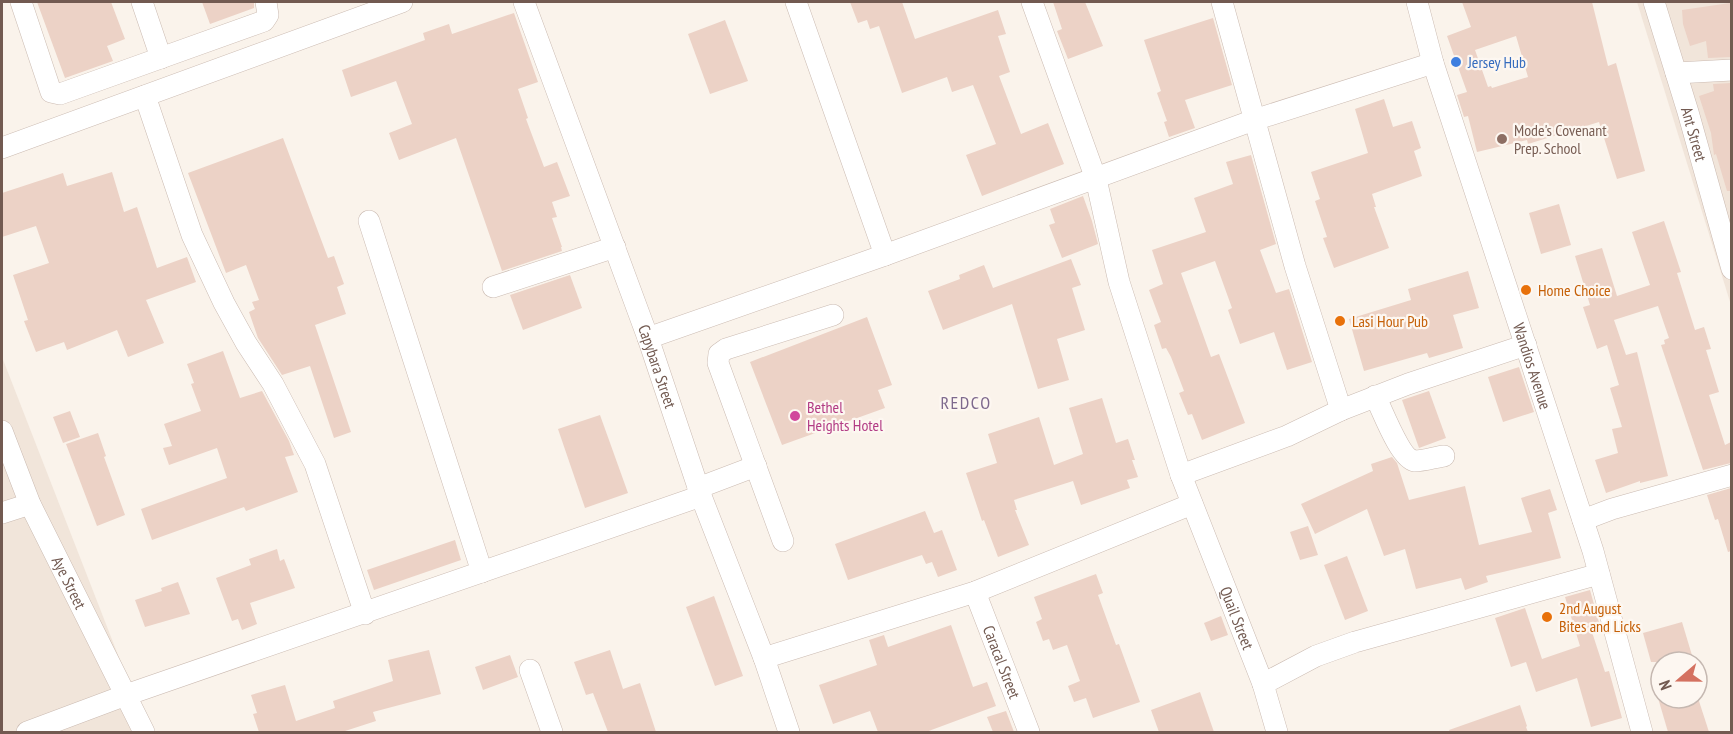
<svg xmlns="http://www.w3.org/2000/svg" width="1733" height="734" viewBox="0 0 1733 734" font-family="'PT Sans Narrow',sans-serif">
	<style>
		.residential { fill: #f1e5da }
		.building { fill: #ecd2c6; fill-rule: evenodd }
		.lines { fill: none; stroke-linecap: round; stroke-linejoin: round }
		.minor-casing { stroke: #cbbbb2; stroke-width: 22 }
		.minor { stroke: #fff; stroke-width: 21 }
		.shop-dot { fill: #3f7fe0; stroke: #fdf7f1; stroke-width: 2 }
		.education-dot { fill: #8d6e63; stroke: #fdf7f1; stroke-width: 2 }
		.food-dot { fill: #e8710a; stroke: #fdf7f1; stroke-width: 2 }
		.hotel-dot { fill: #d1479c; stroke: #fdf7f1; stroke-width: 2 }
		.labels { text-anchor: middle; stroke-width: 4.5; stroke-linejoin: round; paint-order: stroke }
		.shop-label { font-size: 16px; fill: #366cbe; stroke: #fdf7f1; text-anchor: start }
		.education-label { font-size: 16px; fill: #785e54; stroke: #fdf7f1; text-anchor: start }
		.street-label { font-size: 16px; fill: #725a51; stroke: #fdf7f1 }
		.food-label { font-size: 16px; fill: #c56008; stroke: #fdf7f1; text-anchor: start }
		.hotel-label { font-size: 16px; fill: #b23c85; stroke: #fdf7f1; text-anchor: start }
		.neighbourhood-label { font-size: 18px; letter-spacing: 1.5px; fill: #7e698d; stroke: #fdf7f1 }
	</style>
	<rect width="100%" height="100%" fill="#faf3eb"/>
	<g class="residential">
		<polygon points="1637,2 1731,2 1731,305"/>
		<polygon points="2,357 148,732 2,732"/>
	</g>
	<g class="building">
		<polygon points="37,2 111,2 125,39 107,46 113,61 65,78"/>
		<polygon points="202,2 254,2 254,8 210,24"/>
		<polygon points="850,2 902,2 915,39 998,10 1006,34 998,36 1010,72 999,76 1021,134 1048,123 1064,164 982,196 966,155 996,144 973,85 952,92 947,77 902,93 879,26 870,29 867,20 858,23"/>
		<polygon points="1053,2 1085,2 1103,46 1068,59 1057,31 1062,29"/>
		<path d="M1462,2H1592L1608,66L1616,63L1645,171L1617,179L1599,122L1528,144L1527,140L1477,152L1468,116L1464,117L1457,95L1467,92L1447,36L1471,27ZM1516,36L1528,77L1492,88L1491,86L1488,87L1475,50Z"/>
		<polygon points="1730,3 1731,57 1708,58 1706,41 1690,46 1683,24 1682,10"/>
		<polygon points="514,13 538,82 518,89 528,118 526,119 544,167 557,162 570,196 552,202 557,217 552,218 562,247 561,247 562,251 502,271 456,138 399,160 389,133 412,124 396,81 351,97 342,70 425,40 423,33 449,24 452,34"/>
		<polygon points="1213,18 1232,85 1185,100 1195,128 1169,137 1164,122 1167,121 1157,93 1161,91 1144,40"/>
		<polygon points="725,20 748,81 710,94 688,34"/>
		<polygon points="1731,83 1731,191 1727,191 1716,154 1714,155 1711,133 1699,96 1714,91 1713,84"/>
		<polygon points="1384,99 1393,127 1412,121 1421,148 1414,151 1422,176 1372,194 1376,207 1374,207 1389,248 1334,268 1323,238 1327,237 1315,201 1320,199 1311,172 1368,153 1355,109"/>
		<polygon points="283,138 328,258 334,256 344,284 337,287 346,314 315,325 351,432 334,438 310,366 282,375 258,338 249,312 255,309 252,302 259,300 246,265 226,273 188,173"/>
		<polygon points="1251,155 1276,244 1260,250 1276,293 1289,289 1312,362 1287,370 1274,332 1240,344 1228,310 1232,308 1215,261 1181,273 1211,357 1219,354 1245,423 1202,440 1192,414 1188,415 1179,393 1184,391 1171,357 1166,348 1162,349 1154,325 1161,322 1149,290 1163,284 1152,250 1206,232 1194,198 1233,184 1226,162"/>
		<polygon points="112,172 124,212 137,207 157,268 187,257 196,282 146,300 164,343 128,357 117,330 67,350 64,342 36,352 24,321 28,320 13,275 49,263 36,226 2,237 2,193 63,173 67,186"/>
		<polygon points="1083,196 1092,221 1098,244 1062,258 1049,225 1055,223 1050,209"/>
		<polygon points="1559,204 1571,245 1541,254 1529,213"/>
		<polygon points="1664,221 1681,272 1677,273 1695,330 1704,327 1711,349 1706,350 1719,392 1709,395 1725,445 1731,442 1731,463 1703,470 1661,345 1665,344 1664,340 1669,338 1658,306 1614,320 1626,355 1637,352 1668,476 1640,483 1640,481 1606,493 1595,460 1618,453 1612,429 1622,427 1610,388 1619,385 1607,345 1597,349 1583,307 1590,305 1575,256 1602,248 1617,296 1650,285 1632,232"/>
		<polygon points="1071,259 1081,285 1072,288 1085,330 1057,339 1069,380 1038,389 1012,304 943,330 928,291 960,279 959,275 984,265 993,288"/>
		<polygon points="1468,271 1479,308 1453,315 1463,348 1429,358 1427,353 1364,371 1349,319 1411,300 1408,289"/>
		<polygon points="570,275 582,308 523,330 510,295"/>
		<polygon points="867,317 892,385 878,390 885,408 782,445 750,362"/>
		<polygon points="223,351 240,398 262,391 289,441 294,455 285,457 298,492 246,511 244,507 152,540 141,509 227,478 217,448 169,465 163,448 172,446 164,424 201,411 191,384 194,383 187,364"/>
		<polygon points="1519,367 1534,412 1503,422 1488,377"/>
		<polygon points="1429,391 1446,438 1419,448 1402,400"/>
		<polygon points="1102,398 1116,443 1128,439 1135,460 1132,460 1138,477 1127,480 1130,488 1081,505 1073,481 1014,500 1017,510 1015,510 1029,545 998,557 984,520 982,521 966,473 997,463 988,434 1039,417 1054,465 1083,454 1069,408"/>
		<polygon points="70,411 80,437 63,443 53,417"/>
		<polygon points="600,415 628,493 585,508 558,429"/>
		<polygon points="98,433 106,456 104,457 125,515 97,526 66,444"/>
		<polygon points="1392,457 1397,463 1409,500 1465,486 1479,545 1532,532 1521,498 1550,489 1557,510 1548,513 1561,558 1486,576 1488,582 1465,590 1461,578 1416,589 1405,549 1384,556 1367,509 1315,534 1301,504 1373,471 1371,464"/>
		<polygon points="1731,488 1731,551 1728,552 1718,519 1715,520 1707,495"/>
		<polygon points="925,511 934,533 942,530 957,570 938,577 932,562 926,564 922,555 848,580 835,544"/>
		<polygon points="1308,526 1318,555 1300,560 1290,532"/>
		<polygon points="455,540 461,560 374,590 367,570"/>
		<polygon points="277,549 280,561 284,559 295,588 250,603 257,624 242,630 238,619 232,621 216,578 251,565 249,559"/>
		<polygon points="1347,556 1368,611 1345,620 1324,565"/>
		<polygon points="1096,574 1103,593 1098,595 1116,645 1119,644 1140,702 1093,718 1086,698 1074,702 1068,686 1080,681 1067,645 1053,650 1049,639 1043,641 1036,622 1042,619 1034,597"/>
		<polygon points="178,582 190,614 145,627 135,600 162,591 161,588"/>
		<polygon points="1590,590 1600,626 1591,629 1605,672 1609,671 1622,718 1591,727 1577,678 1536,692 1526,662 1511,667 1495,618 1525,608 1542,659 1580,646 1565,597"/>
		<polygon points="714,596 743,676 715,686 686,607"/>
		<polygon points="1221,616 1228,635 1211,641 1204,623"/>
		<polygon points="1682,622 1694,662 1651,662 1643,633"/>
		<polygon points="951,625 973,687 987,682 996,706 926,732 878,732 870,711 833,724 819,685 877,665 869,640 884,635 888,647"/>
		<polygon points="429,650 441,694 373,712 376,721 342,732 259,732 253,714 257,713 251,695 285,685 296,721 335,708 333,701 393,681 388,660"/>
		<polygon points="610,650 623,689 640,683 656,732 608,732 593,693 586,695 574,662"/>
		<polygon points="510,655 518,677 483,690 475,667"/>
		<polygon points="1200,692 1214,732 1159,732 1151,710"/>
		<polygon points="1658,698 1698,698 1709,732 1668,732"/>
		<polygon points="1520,705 1527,726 1526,727 1528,732 1450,732 1449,730"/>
		<polygon points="1006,711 1014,732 993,732 987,717"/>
	</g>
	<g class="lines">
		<defs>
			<g id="minor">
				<polyline points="21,2 51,92 60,94 264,21 268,15 266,2"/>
				<polyline points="142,2 161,58"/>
				<path id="s1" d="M524,2L648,338L701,496L764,658L789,732"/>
				<polyline points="796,2 885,255"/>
				<path id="s2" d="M1032,2L1096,179L1119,282L1181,475L1263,684L1277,732"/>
				<polyline points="1222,2 1295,266 1341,410 1408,384 1526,345"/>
				<path id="s3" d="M1417,2L1433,63L1593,551L1642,732"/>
				<path id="s4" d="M1654,2L1688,112L1732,269"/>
				<polyline points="1676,73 1732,70"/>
				<polyline points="145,96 192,235 224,303 246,343 273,384 315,464 365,614"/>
				<polyline points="2,148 402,2"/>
				<polyline points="369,221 482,572"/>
				<polyline points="493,287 615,247"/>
				<polyline points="648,338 885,255 1254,120 1433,63"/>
				<path d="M1375,396C1382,409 1400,459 1415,461C1424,461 1436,457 1444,456"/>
				<path id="s5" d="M2,431L30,504L144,732"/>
				<polyline points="1181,475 1287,436 1341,410"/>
				<polyline points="698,488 756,466"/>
				<polyline points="2,513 30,504"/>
				<polyline points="1583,520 1612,509 1732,475"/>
				<polyline points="783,541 718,363 719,354 726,349 833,315"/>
				<path id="s6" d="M975,592L1029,732"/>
				<polyline points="764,658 975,592 1192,504"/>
				<polyline points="530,670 552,732"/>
				<polyline points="1263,684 1316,656 1355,642 1599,574"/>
				<polyline points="27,732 126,695 701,496"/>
			</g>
		</defs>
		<use href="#minor" class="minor-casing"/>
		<use href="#minor" class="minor"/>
	</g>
	<circle class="shop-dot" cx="1456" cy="62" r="6"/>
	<circle class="education-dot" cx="1502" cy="139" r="6"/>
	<g class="food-dot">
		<circle cx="1526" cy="290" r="6"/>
		<circle cx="1340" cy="321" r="6"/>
		<circle cx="1547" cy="617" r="6"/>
	</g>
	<circle class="hotel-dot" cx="795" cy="416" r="6"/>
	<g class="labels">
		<g class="shop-label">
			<text x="1468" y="68">Jersey Hub</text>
		</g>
		<g class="education-label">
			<text x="1514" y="136">Mode's Covenant<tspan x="1514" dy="18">Prep. School</tspan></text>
		</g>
		<g class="street-label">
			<text dy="6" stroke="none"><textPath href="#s4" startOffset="138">Ant Street</textPath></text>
			<text dy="6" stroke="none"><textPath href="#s3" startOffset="382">Wandios Avenue</textPath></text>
			<text dy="6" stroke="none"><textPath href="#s1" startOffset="388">Capybara Street</textPath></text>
			<text dy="6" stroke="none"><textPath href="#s5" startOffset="166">Aye Street</textPath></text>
			<text dy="6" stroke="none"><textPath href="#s2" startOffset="650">Quail Street</textPath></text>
			<text dy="6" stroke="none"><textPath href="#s6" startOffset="75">Caracal Street</textPath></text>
		</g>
		<g class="food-label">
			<text x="1538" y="296">Home Choice</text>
			<text x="1352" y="327">Lasi Hour Pub</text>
			<text x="1559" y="614">2nd August<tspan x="1559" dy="18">Bites and Licks</tspan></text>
		</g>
		<g class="hotel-label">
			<text x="807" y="413">Bethel<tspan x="807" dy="18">Heights Hotel</tspan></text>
		</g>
		<g class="neighbourhood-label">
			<text x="966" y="409">REDCO</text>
		</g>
	</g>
	<rect width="1733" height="734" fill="none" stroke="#725a51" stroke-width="6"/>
	<g transform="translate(1679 680) rotate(250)"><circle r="28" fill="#fdf7f1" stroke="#c5b8b1" stroke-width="1.5"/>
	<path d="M0-4.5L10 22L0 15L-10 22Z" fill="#d47160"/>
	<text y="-9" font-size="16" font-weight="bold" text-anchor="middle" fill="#725a51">N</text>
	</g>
</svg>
